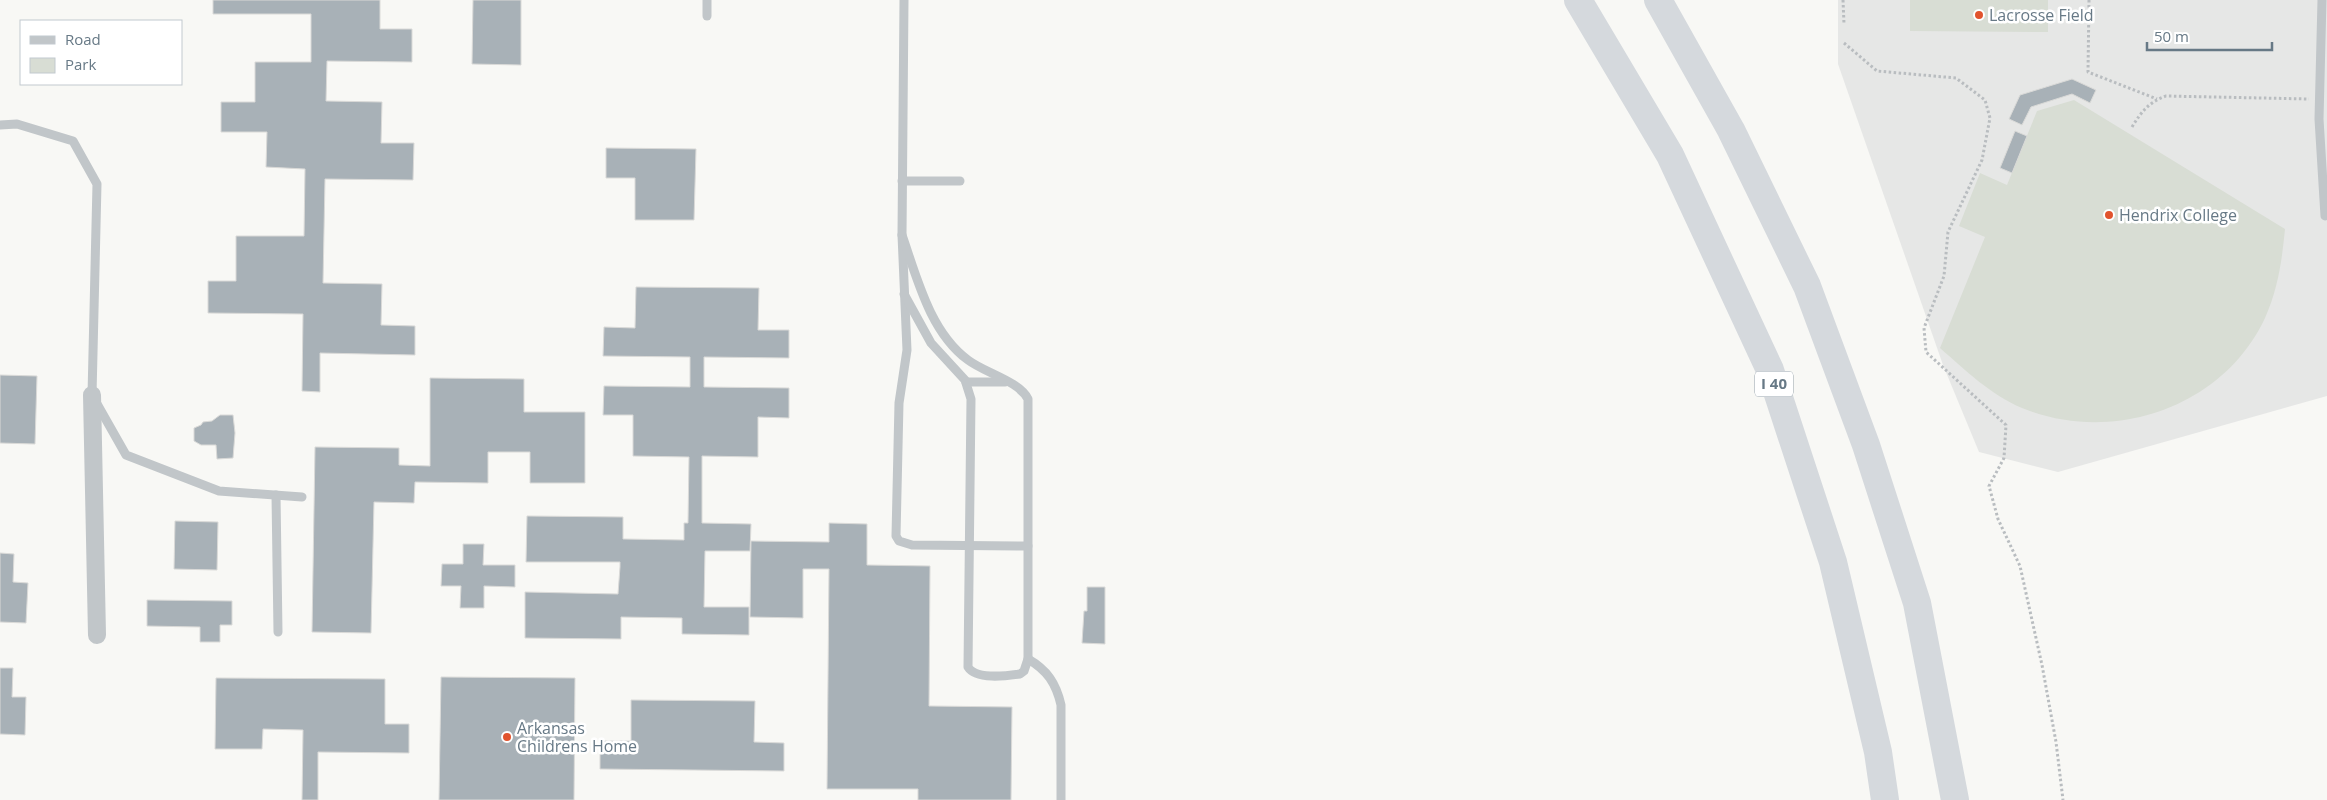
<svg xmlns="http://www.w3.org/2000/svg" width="2327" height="800" viewBox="0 0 2327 800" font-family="'Open Sans',sans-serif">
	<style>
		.built { fill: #e6e7e6 }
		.green { fill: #d8ddd4 }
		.building { fill: #a8b1b7; stroke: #dadad8 }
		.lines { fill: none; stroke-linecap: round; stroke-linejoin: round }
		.path { stroke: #b9bdc0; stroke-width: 3; stroke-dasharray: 2.5 2.5; stroke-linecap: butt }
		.service { stroke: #c1c6c9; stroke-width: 9 }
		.minor { stroke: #c1c6c9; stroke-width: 18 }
		.motorway { stroke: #d5d9dd; stroke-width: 28 }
		.poi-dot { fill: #e1532d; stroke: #fff; stroke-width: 2 }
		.labels { text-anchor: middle; stroke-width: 5; stroke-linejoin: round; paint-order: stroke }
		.shield { fill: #fff; stroke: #95a1aa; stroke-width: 1 }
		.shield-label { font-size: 15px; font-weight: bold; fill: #677986 }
		.poi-label { font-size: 16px; fill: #677986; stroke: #fff; text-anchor: start }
	</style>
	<rect width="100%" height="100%" fill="#f8f8f5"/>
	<polygon class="built" points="1838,0 2327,0 2327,396 2058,472 1979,452 1943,365 1838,64"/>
	<g class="green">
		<polygon points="1910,0 2048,0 2048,32 1910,31"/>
		<path d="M2074,100L2285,229C2282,260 2278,289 2265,318C2223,408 2112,445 2022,408C1991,395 1965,370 1940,348L1985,237L1959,226L1980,173L2007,185L2037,111Z"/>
	</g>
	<g class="building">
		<polygon points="213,0 380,0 380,29 412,29 412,62 327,61 326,101 382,102 381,143 414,143 413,180 325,179 323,283 382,284 381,325 415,326 415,355 320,353 320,392 302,391 303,314 208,313 208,281 236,281 236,236 304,236 305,169 266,167 267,132 221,132 221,102 255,102 255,62 311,62 311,14 213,14"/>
		<polygon points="473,0 521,0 521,65 472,64"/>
		<polygon points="2072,79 2096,90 2090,103 2072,94 2031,107 2022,125 2009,119 2020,95"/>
		<polygon points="2015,131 2027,136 2012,173 2000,168"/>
		<polygon points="606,148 696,149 694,220 635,220 635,178 606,178"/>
		<polygon points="636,287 759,288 758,330 789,330 789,358 704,357 704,387 789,388 789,418 758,417 758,457 702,456 702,523 751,524 750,551 705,551 704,607 749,607 749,635 682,634 682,618 621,617 621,639 525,638 525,592 618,594 620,567 620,562 526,562 527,516 623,517 623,539 684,540 684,523 688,523 689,457 633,456 633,415 603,415 604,386 690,387 690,357 603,356 604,327 635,328"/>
		<polygon points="0,375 37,376 35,444 0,443"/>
		<polygon points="430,378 524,379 524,412 585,412 585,483 530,483 530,452 488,452 488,483 415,482 414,503 374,502 371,633 312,632 315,447 399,448 399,465 430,466"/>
		<polygon points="220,415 233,415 235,433 233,458 217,459 216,445 201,445 194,441 194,428 201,425 203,422 212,421"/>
		<polygon points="175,521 218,522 217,570 174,569"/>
		<polygon points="829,523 867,524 867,565 930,566 929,706 1012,707 1011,800 918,800 918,789 827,789 829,569 803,569 803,618 750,617 751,541 829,542"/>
		<polygon points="463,544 484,544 483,565 515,565 515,587 484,586 484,608 460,608 461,586 441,586 442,564 463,564"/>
		<polygon points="0,553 14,554 13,582 28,583 26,623 0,622"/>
		<polygon points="1087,587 1105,587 1105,644 1082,643 1084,611 1087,611"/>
		<polygon points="147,600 232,601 232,625 220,625 220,642 200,642 200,627 147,626"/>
		<polygon points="0,668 13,668 12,697 26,697 25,735 0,734"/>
		<polygon points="441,677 575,678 574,800 439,800"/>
		<polygon points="216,678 385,679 385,724 409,724 409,753 318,752 318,800 302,800 303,730 263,729 262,749 215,749"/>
		<polygon points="631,700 755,701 754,742 784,743 784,771 600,769 600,741 631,741"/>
	</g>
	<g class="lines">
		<g class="path">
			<polyline points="1843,0 1844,24"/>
			<polyline points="2089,0 2088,72 2157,99"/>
			<polyline points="1844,43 1877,71 1956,78 1985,100 1990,118 1982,160 1948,232 1944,276 1924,328 1926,352 2006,425 2004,458 1989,486 1998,519 2020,566 2042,665 2056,742 2063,800"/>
			<path d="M2132,127C2141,112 2149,102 2166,96L2309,99"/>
		</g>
		<g class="service">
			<polyline points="904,0 902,235 907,350 899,403 896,536 899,541 912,545 1028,546"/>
			<polyline points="2322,0 2319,119 2325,216"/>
			<polyline points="707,16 707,0"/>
			<polyline points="0,125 17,124 73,141 97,184 92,395 126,455 219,491 302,497"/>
			<polyline points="902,181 960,181"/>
			<path d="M902,235C917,278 930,332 968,360C985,373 1019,381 1028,399V659L1024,671L1020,674C1006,676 976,680 968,667L971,399L965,380L931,343L904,294"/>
			<polyline points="966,382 1005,382"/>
			<polyline points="276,495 278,632"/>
			<path d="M1028,659C1047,670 1056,683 1061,705V800"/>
		</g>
		<polyline class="minor" points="92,395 97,635"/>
		<g class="motorway">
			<polyline points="1578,0 1670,155 1770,370 1833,562 1878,752 1885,800"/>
			<polyline points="1658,0 1731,130 1807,286 1866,445 1917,603 1955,800"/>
		</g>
	</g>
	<g class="poi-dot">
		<circle cx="1979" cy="15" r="5"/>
		<circle cx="2109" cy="215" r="5"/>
		<circle cx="507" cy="737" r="5"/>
	</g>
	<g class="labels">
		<rect class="shield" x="1755" y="371.5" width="38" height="25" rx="4"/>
		<g class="shield-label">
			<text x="1774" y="389">I 40</text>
		</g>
		<g class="poi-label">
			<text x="1989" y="21">Lacrosse Field</text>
			<text x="2119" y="221">Hendrix College</text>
			<text x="517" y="734">Arkansas<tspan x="517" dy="18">Childrens Home</tspan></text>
		</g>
	</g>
	<rect x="20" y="20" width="162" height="65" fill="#ffffff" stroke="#c2c9cf"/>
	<rect x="30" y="36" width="25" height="8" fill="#c1c6c9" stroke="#c2c9cf"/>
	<text x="65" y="45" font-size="15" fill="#677986">Road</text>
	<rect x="30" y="58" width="25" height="15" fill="#d8ddd4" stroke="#c2c9cf"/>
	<text x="65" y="70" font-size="15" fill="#677986">Park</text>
	<path d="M2147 42v8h125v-8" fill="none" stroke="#677986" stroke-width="2.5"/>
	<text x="2154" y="42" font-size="15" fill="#677986" stroke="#ffffff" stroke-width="4" paint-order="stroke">50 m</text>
</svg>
